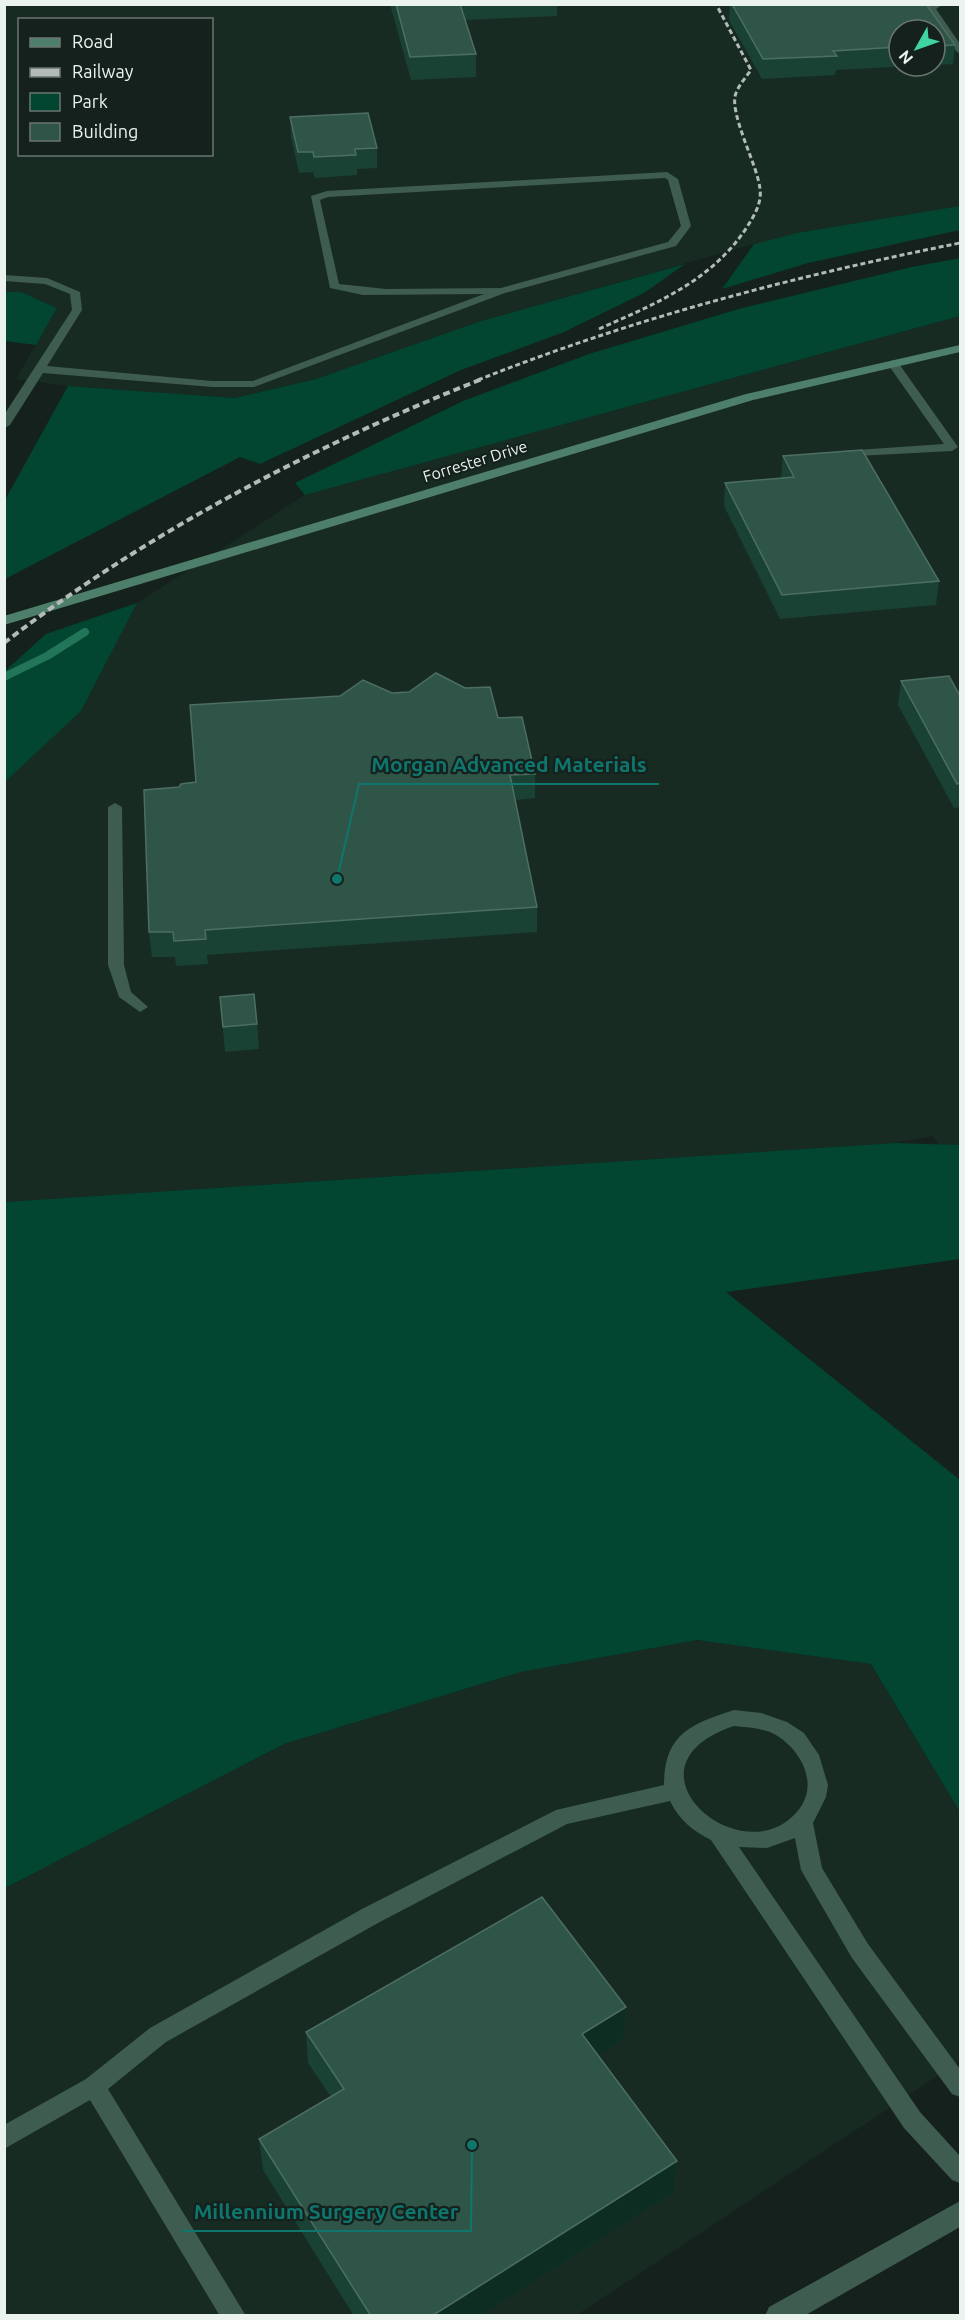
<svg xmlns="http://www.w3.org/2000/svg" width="965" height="2320" viewBox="0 0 965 2320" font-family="Ubuntu,sans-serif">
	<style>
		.built { fill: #172b23; fill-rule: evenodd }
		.green { fill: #024631 }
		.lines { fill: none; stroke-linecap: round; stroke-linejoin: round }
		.stream { stroke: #237559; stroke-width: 8 }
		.lane { fill: #3e5c4f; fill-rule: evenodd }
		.street { fill: #3e5c4f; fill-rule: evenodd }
		.secondary { fill: #4e7f6a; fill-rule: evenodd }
		.rail-far1 { stroke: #b2bbb7; stroke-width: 3; stroke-dasharray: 5 3; stroke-linecap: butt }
		.rail { stroke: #b2bbb7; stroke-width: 4; stroke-dasharray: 7 4; stroke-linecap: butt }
		.wall { fill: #194234 }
		.shaded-wall { fill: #0e2d22 }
		.building { fill: #2f5548; stroke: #4d6e62; stroke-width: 1.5 }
		.labels { text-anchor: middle; stroke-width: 4.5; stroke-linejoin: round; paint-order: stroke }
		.far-street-label { font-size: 16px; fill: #ebf3ef; stroke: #15211c }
		.leader { fill: none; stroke: #0f766e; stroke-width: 2 }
		.callout-dot { fill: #0f766e; stroke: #15211c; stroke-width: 2 }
		.callout-label { font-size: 21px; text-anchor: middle; font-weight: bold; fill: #0f766e; stroke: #15211c; stroke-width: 4.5; stroke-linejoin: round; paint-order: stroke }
	</style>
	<rect width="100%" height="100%" fill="#15211c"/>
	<g class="built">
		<path d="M4,5H960V206L797,233L754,244L481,321L316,379L235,398L68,386L16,379L57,308L21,292H5ZM20,20H212V154H20ZM899,30H935V66H899Z"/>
		<polygon points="960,316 960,1169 932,1136 895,1143 5,1202 5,782 81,711 137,603 305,495"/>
		<polygon points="697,1640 871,1664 960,1812 960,2061 577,2315 5,2316 5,1888 284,1744 521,1672"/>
	</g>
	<g class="green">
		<polygon points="960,206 960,230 808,263 722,289 754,244 797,233"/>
		<polygon points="960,258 960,316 305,495 295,483 463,401 589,354 742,308 912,267"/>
		<polygon points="685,264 644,293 564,332 461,370 260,464 240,457 5,579 5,500 68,386 235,398 316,379 481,321"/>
		<polygon points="21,292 57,308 36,345 5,341 5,292"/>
		<polygon points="137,603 81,711 5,782 5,671 46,634"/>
		<polygon points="895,1143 960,1145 960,1259 726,1292 960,1480 960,1812 871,1664 697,1640 521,1672 284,1744 5,1888 5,1202"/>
	</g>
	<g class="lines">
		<polyline class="stream" points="4,677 47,656 85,632"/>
		<g class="lane">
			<polygon points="931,4 943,4 936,9 960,44 960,53 957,52 927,8"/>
			<path d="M667,172L678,179L691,226L676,246L505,293L254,387H212L43,373L10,425L4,428V415L72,310L70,294L45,284L4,281V275L47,278L80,292L82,310L47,366L212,381H253L484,294L363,295L330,288L311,196L327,191ZM665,178L668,180L681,226L668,242L501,288L386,289L339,284L320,200L328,197Z"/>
			<polygon points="893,360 897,361 958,447 952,451 838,457 836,455 842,451 944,444 887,363"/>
			<polygon points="115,803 122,807 124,965 131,992 148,1007 140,1012 119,997 108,965 108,807"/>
			<path d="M734,1710L761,1713L787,1722L804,1733L819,1755L828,1785L826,1797L813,1823L822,1868L868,1944L960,2069V2097L952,2094L852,1958L801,1870L795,1838L767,1848L739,1847L920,2112L960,2156V2183L952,2180L904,2128L711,1840C693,1831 679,1820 670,1801L567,1824L378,1923L166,2042L108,2089L246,2316H220L90,2100L4,2149V2125L86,2079L150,2028L362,1909L556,1810L664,1785C664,1734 691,1724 734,1710ZM734,1726C746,1727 759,1728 770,1732C797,1744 820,1780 800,1808C746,1881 611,1767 734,1726Z"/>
		</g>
		<polygon class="street" points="960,2201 960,2227 804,2316 765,2316 769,2307"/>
		<polygon class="secondary" points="960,345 960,352 753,400 4,625 4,616 746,394"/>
		<g class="rail-far1">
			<path d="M599,329C655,304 712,281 747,227C754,216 762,203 760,189C758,166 728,112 736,93C739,85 746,77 751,70L716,4"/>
			<path d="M478,380C634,318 795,276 960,243"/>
		</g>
		<path class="rail" d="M4,643C148,532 313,446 482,379"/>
	</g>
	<g class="wall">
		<polygon points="390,4 557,4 557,16 465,20 476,54 476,77 411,80"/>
		<polygon points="730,4 926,4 955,45 953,64 935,65 935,30 899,30 899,66 911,66 836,70 835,75 762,79 729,20"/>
		<polygon points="290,117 377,148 377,168 357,169 357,175 315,178 313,172 299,173 291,137"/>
		<polygon points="783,456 939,581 936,605 780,619 724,506 725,483 781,478"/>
		<polygon points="901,681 960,696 960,807 954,808 898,705"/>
		<polygon points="392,693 498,718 535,774 535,798 515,800 537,907 537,932 207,955 208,964 176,966 175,957 152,957 149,932 179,787 196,782"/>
		<polygon points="220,997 257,1024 259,1049 225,1052"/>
		<polygon points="626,2007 624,2039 598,2055 677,2161 674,2192 480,2316 354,2316 263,2170 259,2139 331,2097 308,2063 306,2032"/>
	</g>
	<g class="shaded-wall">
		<polygon points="626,2007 624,2039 581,2066 582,2034"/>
		<polygon points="677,2161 674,2192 480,2316 432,2316"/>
	</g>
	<g class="building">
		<polygon points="396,4 460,4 476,54 410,57"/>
		<polygon points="732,4 926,4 955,45 935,46 935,30 899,30 899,47 833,51 837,56 763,59"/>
		<polygon points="368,113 377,148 355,149 356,155 314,157 313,152 298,152 290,117"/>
		<polygon points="862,450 939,581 782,595 725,483 794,477 783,456"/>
		<polygon points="436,673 465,688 490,687 498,718 522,717 535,774 510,775 537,907 205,930 206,939 174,941 173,932 149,932 144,790 179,787 181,784 196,782 190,705 340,696 363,680 392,693 409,692"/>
		<polygon points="949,676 960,696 960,783 957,784 901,681"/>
		<polygon points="254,994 257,1024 223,1027 220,997"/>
		<polygon points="542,1897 626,2007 582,2034 677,2161 432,2316 371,2316 259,2139 344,2089 306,2032"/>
	</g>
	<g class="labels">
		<g class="far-street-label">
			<text transform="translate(475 461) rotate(-17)" y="6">Forrester Drive</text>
		</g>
	</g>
	<path class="leader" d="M337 879L359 784H659M472 2145L471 2231H182"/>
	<g class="callout-dot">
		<circle cx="337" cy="879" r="6"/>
		<circle cx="472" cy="2145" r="6"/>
	</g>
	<g class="callout-label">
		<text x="509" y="772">Morgan Advanced Materials</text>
		<text x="326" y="2219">Millennium Surgery Center</text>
	</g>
	<rect width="965" height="2320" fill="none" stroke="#ebf3ef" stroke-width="12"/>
	<rect x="18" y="18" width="195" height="138" fill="#15211c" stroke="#6b7570" stroke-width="1.5"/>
	<rect x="30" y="38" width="30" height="9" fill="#4e7f6a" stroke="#6b7570" stroke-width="1.5"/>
	<text x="72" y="48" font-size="18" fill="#ebf3ef">Road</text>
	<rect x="30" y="68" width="30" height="9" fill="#b2bbb7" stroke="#6b7570" stroke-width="1.5"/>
	<text x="72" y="78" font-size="18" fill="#ebf3ef">Railway</text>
	<rect x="30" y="93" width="30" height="18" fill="#024631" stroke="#6b7570" stroke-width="1.5"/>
	<text x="72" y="108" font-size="18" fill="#ebf3ef">Park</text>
	<rect x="30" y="123" width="30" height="18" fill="#2f5548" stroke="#6b7570" stroke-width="1.5"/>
	<text x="72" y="138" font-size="18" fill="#ebf3ef">Building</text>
	<g transform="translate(917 48) rotate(230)"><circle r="28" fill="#15211c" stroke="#6b7570" stroke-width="1.5"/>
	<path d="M0-4.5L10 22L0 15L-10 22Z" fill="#40d4a2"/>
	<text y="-9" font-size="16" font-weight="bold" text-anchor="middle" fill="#ebf3ef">N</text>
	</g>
</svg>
